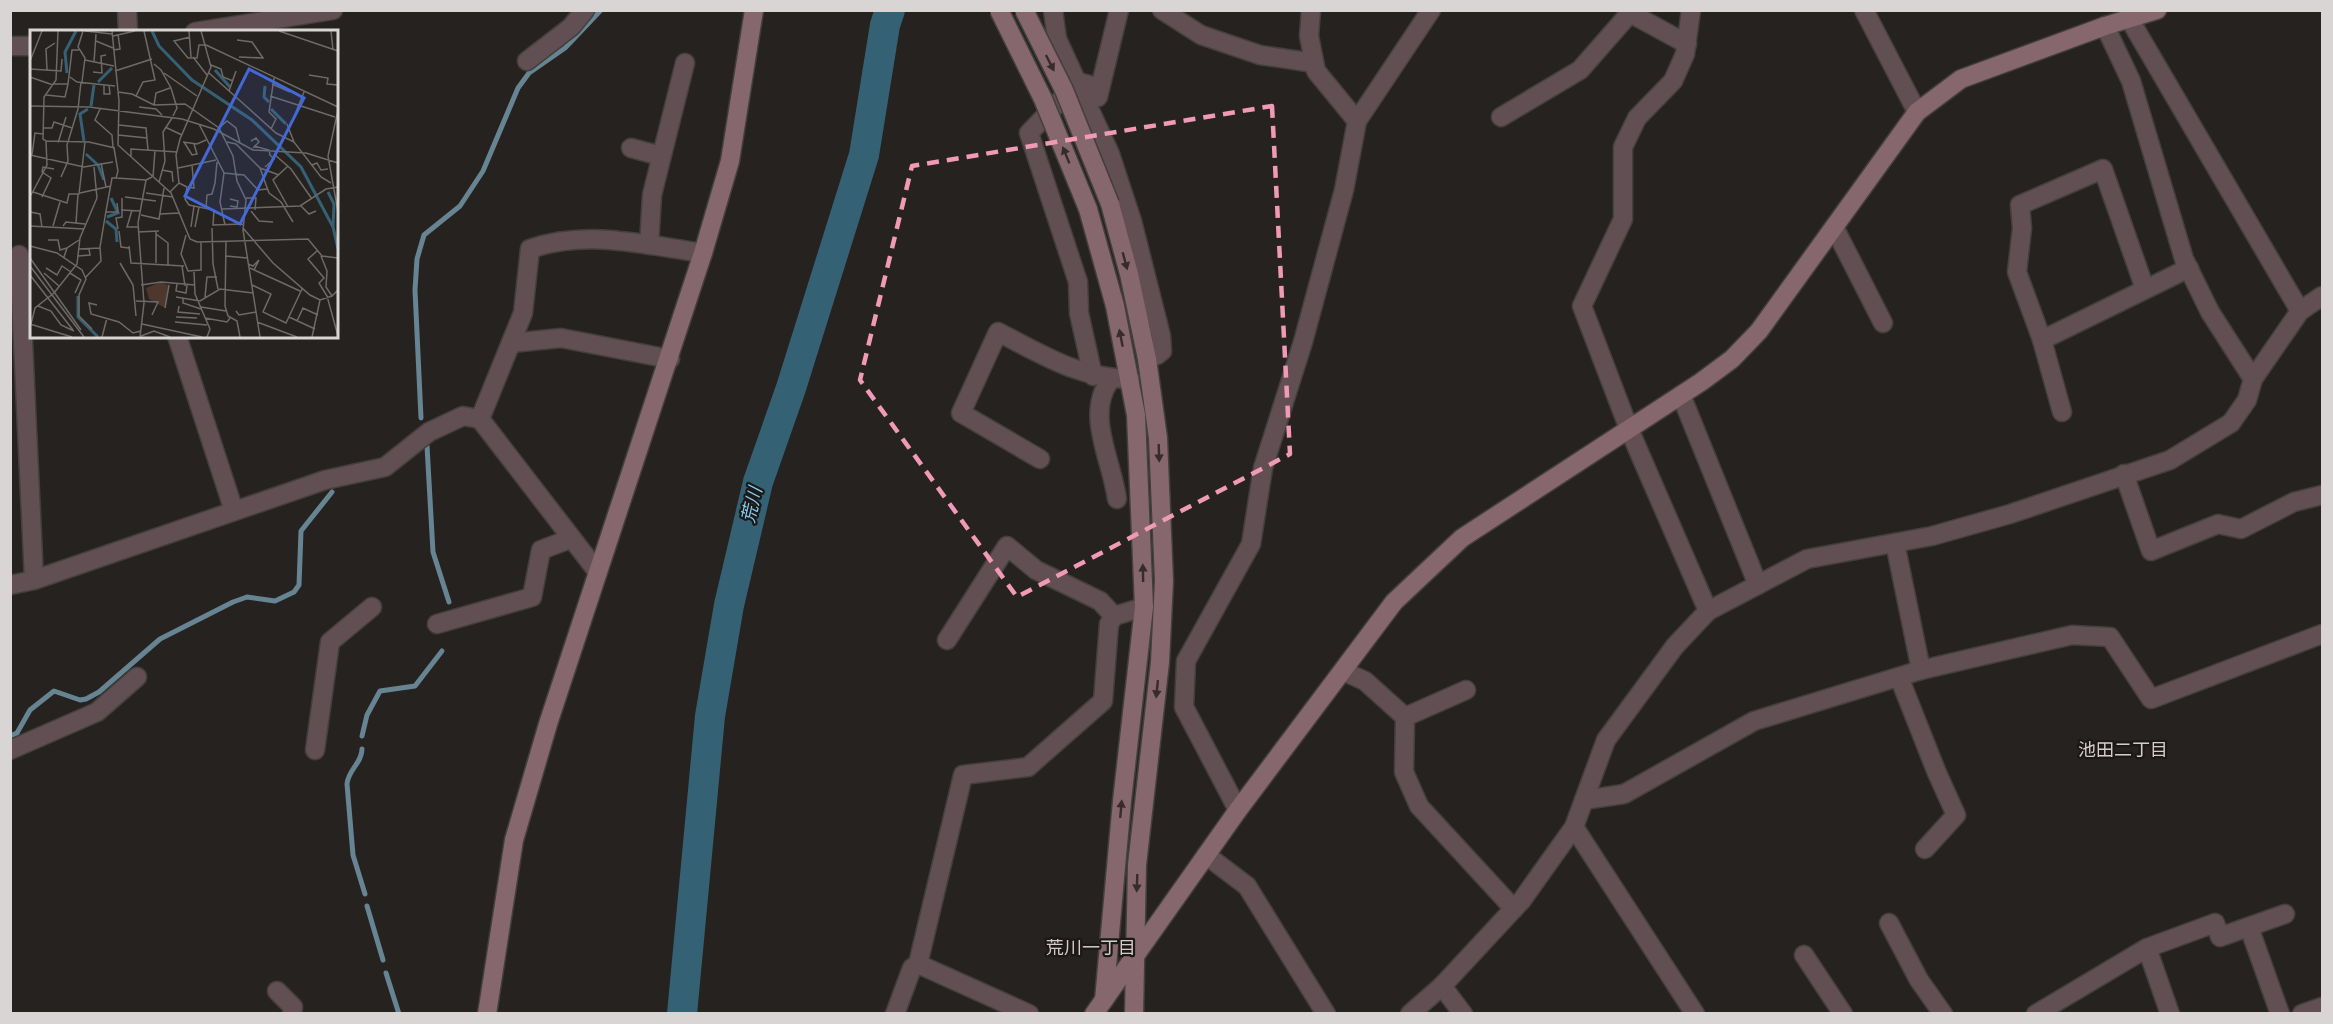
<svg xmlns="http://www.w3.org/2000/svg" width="2333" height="1024" viewBox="0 0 2333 1024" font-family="Mulish,'Noto Sans JP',sans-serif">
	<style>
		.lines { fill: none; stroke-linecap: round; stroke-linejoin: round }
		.stream { stroke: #668492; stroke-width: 5 }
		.river { stroke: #356175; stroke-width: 30 }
		.street-casing { stroke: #423f3d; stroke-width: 21 }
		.secondary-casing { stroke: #423f3d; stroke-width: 21 }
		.street { stroke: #624f53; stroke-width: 18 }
		.secondary { stroke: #85676d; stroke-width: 18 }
		.secondary-bridge-casing { stroke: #423f3d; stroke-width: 21; stroke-linecap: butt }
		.secondary-bridge { stroke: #85676d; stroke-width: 18 }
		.oneway { fill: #362c2c }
		.marked { fill: none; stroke: #f09ab7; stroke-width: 4.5; stroke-dasharray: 12 8; stroke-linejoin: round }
		.labels { text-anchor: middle; stroke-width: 4.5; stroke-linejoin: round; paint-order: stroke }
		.water-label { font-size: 18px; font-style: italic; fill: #84cef1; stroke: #1c1817 }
		.neighbourhood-label { font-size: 18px; fill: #d3cecb; stroke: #1c1817 }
		.inset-river { fill: none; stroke: #356175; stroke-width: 3 }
		.inset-road { fill: none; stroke: #6d6a68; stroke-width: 1.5 }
		.view { fill: #4269d7; fill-opacity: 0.15; stroke: #4269d7; stroke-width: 3 }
		.inset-edge { fill: none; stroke: #d8d5d4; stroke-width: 3 }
	</style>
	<rect width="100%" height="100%" fill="#262220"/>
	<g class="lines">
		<g class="stream">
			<polyline points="421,418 415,290 417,259 424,235 460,206 483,171 518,88 529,73 565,48 601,10"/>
			<polyline points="427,446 433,552 449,602"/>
			<polyline points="10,736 17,733 30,710 54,691 80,700 86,699 99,692 160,639 233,602 247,597 275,601 294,592 299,585 301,531 332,492"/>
			<polyline points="362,736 367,715 380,691 415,686 442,651"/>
			<path d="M362,749C362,763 348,770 347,784L353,855L365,894"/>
			<polyline points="367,906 383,960"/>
			<polyline points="386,973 399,1014"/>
		</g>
		<polyline class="river" points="682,1014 710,716 729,605 758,482 791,388 864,155 885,25 890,10"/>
		<defs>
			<g id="street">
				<polyline points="127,10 128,32"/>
				<polyline points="1053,10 1057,39 1110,154 1132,221 1161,336 1162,351 1157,355 1147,359"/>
				<polyline points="1162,10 1201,35 1260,55 1314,63"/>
				<polyline points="1311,10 1309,36 1316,71 1357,121"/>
				<polyline points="1691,10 1685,54 1673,81 1637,118 1623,147 1623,219 1582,306 1629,429 1708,611"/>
				<polyline points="1864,10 1917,112"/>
				<polyline points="2130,20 2300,311"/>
				<polyline points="2105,26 2131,81 2184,259 2210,312 2253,379"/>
				<polyline points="195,32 333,10"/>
				<polyline points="10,46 32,46"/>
				<polyline points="527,61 571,27 585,10"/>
				<polyline points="1098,97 1119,10"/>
				<polyline points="1501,117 1580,70 1630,13 1687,44"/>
				<polyline points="631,148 661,156"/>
				<polyline points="1834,227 1883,323"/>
				<polyline points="649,245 652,195 685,63"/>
				<polyline points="19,255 34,580"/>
				<polyline points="177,336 234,511"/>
				<polyline points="2042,340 2017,272 2022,228 2020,205 2103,169 2145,289"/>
				<polyline points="511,343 561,338 670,359"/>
				<polyline points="1093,376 1079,313 1078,282 1029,133 1078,82 1100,88"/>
				<path d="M1111,379C1084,413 1112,460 1117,499"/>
				<polyline points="1681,395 1758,585"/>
				<polyline points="2062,412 2042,340 2189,268"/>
				<polyline points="480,419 597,571"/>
				<path d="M1040,459L961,413L998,332C1043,355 1078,378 1130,379"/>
				<polyline points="2124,474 2151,551 2218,524 2241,529 2294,502 2322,495"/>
				<polyline points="1895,543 1921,670"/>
				<path d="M10,585L34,580L325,480L385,467L429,432L463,416L480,419L523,313L530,249C587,229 645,245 703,253"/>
				<polyline points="437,624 532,597 541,550 570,539"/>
				<polyline points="947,640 1007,546 1036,570 1100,601 1114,616"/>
				<polyline points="1343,671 1365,681 1405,717 1404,772 1419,806 1514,909"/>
				<polyline points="1899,677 1937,773 1956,815 1925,849"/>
				<polyline points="1405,717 1466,690"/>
				<polyline points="10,750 97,712 137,677"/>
				<polyline points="315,750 330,642 372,607"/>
				<polyline points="1584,800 1624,794 1754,721 1921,670 2072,635 2110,637 2151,699 2322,634"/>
				<polyline points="1238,810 1184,707 1186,661 1251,544 1263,468 1303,342 1344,190 1357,121 1431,10"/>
				<polyline points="1574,827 1695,1014"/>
				<polyline points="1206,855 1247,886 1326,1014"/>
				<polyline points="1889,923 1919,980 1943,1014"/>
				<polyline points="2249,927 2280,1014"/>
				<polyline points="2147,948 2215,923 2220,937 2285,914"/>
				<polyline points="1804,955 1843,1014"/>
				<polyline points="1442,986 1463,1014"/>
				<polyline points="277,991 293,1007 292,1014"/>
				<polyline points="895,1014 912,968 918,964"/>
				<polyline points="1029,1014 918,964 963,775 1028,767 1103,701 1109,624 1114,616 1144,607"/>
				<polyline points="1410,1014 1442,986 1522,900 1574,827 1606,740 1675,646 1708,611 1807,559 1932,536 2010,514 2170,460 2231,423 2247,400 2253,379 2300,311 2322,296"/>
				<polyline points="2036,1014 2147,948 2170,1014"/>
				<polyline points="2302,1014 2322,1007"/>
			</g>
			<g id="secondary">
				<polyline points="1110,204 1129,274 1147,359 1158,438 1164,581 1160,662 1137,865 1134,1014"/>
				<polyline points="1088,209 1115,306 1136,415 1144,607 1122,801 1104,1000"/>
				<polyline points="487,1014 514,840 548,724 703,253 730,161 754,10"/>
				<polyline points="1094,1014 1238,810 1394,602 1462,538 1701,382 1732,359 1759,331 1917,112 1961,79 2105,26 2157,10"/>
			</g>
		</defs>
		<use href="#street" class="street-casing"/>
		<use href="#secondary" class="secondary-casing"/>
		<use href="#street" class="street"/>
		<use href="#secondary" class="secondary"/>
		<defs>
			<g id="secondary-bridge">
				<polyline points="999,10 1043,99 1088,209"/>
				<polyline points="1024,10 1064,90 1110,204"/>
			</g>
		</defs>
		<use href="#secondary-bridge" class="secondary-bridge-casing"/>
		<use href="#secondary-bridge" class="secondary-bridge"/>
	</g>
	<defs><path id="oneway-solid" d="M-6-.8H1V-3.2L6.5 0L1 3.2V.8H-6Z" transform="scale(1.5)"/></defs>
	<g class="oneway">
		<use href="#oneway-solid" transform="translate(1050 63) rotate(63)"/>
		<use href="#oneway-solid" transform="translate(1066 155) rotate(-112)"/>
		<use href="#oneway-solid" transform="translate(1125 261) rotate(75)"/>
		<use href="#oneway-solid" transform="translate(1121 338) rotate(-101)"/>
		<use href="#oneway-solid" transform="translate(1159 453) rotate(88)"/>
		<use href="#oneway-solid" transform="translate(1143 573) rotate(-91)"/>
		<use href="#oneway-solid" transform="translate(1157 689) rotate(96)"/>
		<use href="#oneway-solid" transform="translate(1121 809) rotate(-85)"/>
		<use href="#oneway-solid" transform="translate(1137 883) rotate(92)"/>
	</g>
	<path class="marked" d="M1272,106L1290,454L1017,597L860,380L912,166Z"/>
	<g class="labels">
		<g class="water-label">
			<text transform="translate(752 505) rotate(-77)" y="6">荒川</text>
		</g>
		<g class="neighbourhood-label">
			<text x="2123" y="756">池田二丁目</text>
			<text x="1091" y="954">荒川一丁目</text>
		</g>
	</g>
	<g transform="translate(30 30)">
		<rect width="308" height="308" fill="#262220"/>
		<path d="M131,252L138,255L135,278L119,269L116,258Z" fill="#4e372c"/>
		<path class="inset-river" d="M122,1L129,16L162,50L222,90L271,137L303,197L308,219M185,40L200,57M37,43L35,22L46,1M68,52L82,38M235,56L234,67L239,72M61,76L64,55M241,79L256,94M54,111L50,84L58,79M56,124L68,135L74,150M298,162L304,174L303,197M77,187L88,183L81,168M76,191L86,199L87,212M48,266V287L68,307"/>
		<path class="inset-road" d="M55,1L82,4M82,1L89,71L88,115L141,163L160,209L167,212L278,209L292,226L308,228M159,1L161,27M249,1L308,21M301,1L303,20M83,6L105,1M160,7L144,11L158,28H167L169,15H176M207,10L222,12L233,28L209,27M66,11L83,18M176,15L308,77M83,20L90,19L88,4M163,27L177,45M55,30L84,36M0,31L12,1M64,32L66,4M124,34L131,40L141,58L147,78L143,86M181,35L191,39L193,47L203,51M0,39L31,41L32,29M17,40L16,19L25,13M85,41L122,29M63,42L72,43L71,26L76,25M134,43L167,66M179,43L246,103L264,112L291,147L301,153M279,45L298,48L297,54L308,55M0,47L23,55M40,47L47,52L85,56M52,52L55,28L48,17L53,1M23,54H38L42,20H49M242,54L260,62M74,55V64H80L79,55M199,61L206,41M88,62L102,64L124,75L155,74L189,98L203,126L207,151L216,170L213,200L230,307M16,65L35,67L38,54M106,66L113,52L125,50L114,1M240,66L305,87M124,75L126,63L140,58M0,76L59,77L152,89L184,99L223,120L276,123L308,133M109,77L126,79L132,85M70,79L65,90L82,105L83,117M308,80L298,126L308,182M264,87L274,62M169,94L194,143L190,172L195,195M257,94L264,112M89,95L116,98L118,120M135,97L152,105M13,98H22L24,92L42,98M189,98L197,91L206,98L210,113M241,99L246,89L239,82L244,48M88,105L117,108M16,111L59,112L85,118M221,111L226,108L229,112L223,118M153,112L167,114L176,110M154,112L162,125L167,124L164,114M197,112L206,114L230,138L239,163L251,172L263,192M28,113L36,87M224,116L239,120L240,124M244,124L261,139L282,169M0,125L54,137L83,132M2,125L5,103L13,104M101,126V119L147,122M71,133L76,157M282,135L287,133L291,140L298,139M235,137L244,129L239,124M148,138L186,130M230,138L249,145M132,140L142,142L143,152M194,143L214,145L228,160L237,159M31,147L38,131L37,115L48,79L51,52M123,147L125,120M86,148L116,150M129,152L135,131L133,102L142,88M149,153L157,157L155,169L159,175L184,180L183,195L213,194M158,157L164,158L162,135M3,162L37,173L39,164H49L55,112M140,162L149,153L146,125L150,109L181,37L171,1M50,163L81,156M116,163L143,167M1,165L17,135L16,111L13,109L14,67L26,50L28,1M12,167L21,148L12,142L13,137L24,139M95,167L126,171M216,168H226L225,180M200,176L207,177L208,171L200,169M271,176L279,184L286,181M258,177L243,150L258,136M176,178L177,165L182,164L185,153L187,132M192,179L270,176L296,159L308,157M91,180L111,181M102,180L97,197H108M221,181L229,191L243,192M0,182L10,184L12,197M76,182H88L87,173M130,184L149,183M111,185L129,189L134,158M46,193L48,164M0,196L54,199M23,196L30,172M33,196L36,192L55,194M161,197L164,176M165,197L169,177M182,198L183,234L188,259M213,198L243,233L280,265L290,270L302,266L308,260M88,199L86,188L92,187V168M89,201L91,217L99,218M126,201V233M108,202L129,201M126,204L138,213V235M156,205L151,224L158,241L171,240V212M18,210H28L30,220L37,218M196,212L195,276L198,286L207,291L210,307M0,216L27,223L52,240L56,249L49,265V286L62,299M99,216L101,233L154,236M49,219L70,218M287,221L278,229L294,248L289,253L297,266L308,306M48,226L60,225L59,219M196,226L217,228M291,226L297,241L296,257L302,266M34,227L37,218L49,210M0,228L51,300M90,233L103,255L106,286M218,234L223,236L229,230L224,240M0,236L54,307M152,236L155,256M16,238L27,245L32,236L41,242M220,238L270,261M164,242L165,264L180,299L177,307M14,243L29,256M40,243L51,250L45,263M0,245L43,300M55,248L71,231L70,217L76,181L82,148H86L88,141L84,118M147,254L146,261L156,263L157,255M111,255L131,252L165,255M222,255L241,264L233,282L256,293L272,259M146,267L170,271L190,259L223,263M175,267L177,247H187M153,269V273L171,279M106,271L128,272L122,285M67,275L59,273L61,284L89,292L103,303L111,301M8,276L21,281L31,295L44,301M149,276L148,282L170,284M171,277L196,281M135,278L139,255M206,281L209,285L226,282M146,287L167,288M259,287L285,299M175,288L197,292L200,288M267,291L273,278L288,285M145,292L177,295M227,292L267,307M0,294L42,307M1,294L5,278L24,263L47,234L50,208L67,168L64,137M112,294L172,307M111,306L124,301L140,307M72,307L77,288M110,307L114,273L108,193L116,150L122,147M282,307L290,270"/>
		<path class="view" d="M219,39L274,68L210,194L155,166Z"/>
		<rect width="308" height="308" class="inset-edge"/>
	</g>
	<rect width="2333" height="1024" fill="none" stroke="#d8d5d4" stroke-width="24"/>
</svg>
